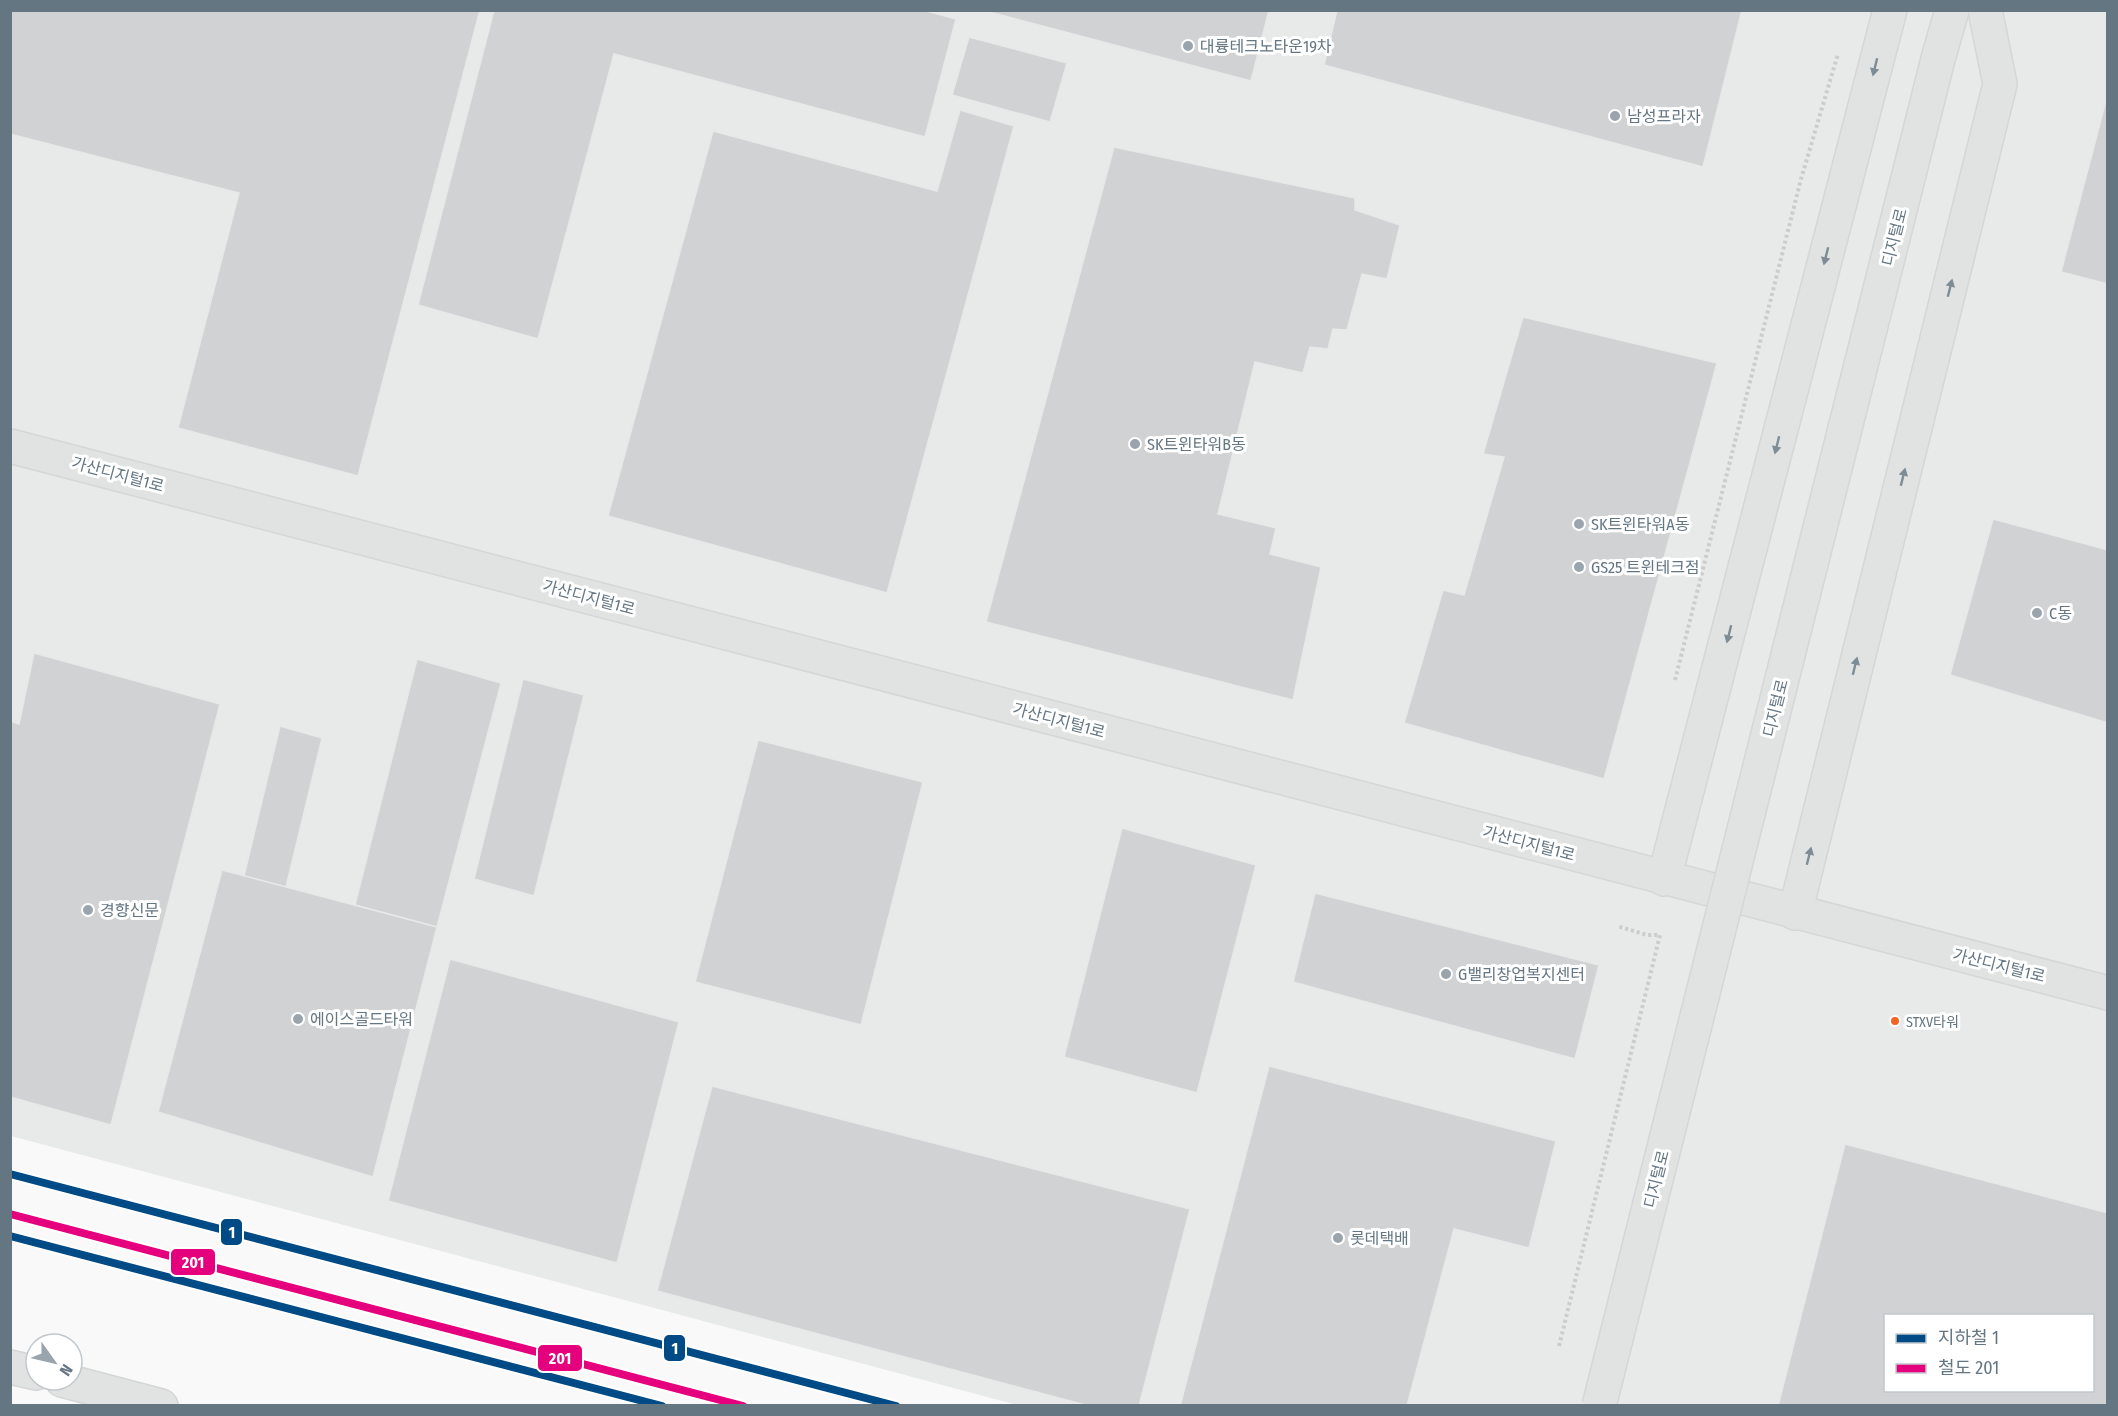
<svg xmlns="http://www.w3.org/2000/svg" width="2118" height="1416" viewBox="0 0 2118 1416" font-family="'Fira Sans Condensed','Noto Sans KR',sans-serif">
	<style>
		.built { fill: #e8e9e9; fill-rule: evenodd }
		.building { fill: #d0d2d3; stroke: #e8e8e8; stroke-width: 1.5; fill-rule: evenodd }
		.lines { fill: none; stroke-linecap: round; stroke-linejoin: round }
		.secondary-casing { stroke: #d5d6d7; stroke-width: 36 }
		.path { stroke: #cbcccd; stroke-width: 4; stroke-dasharray: 3 3; stroke-linecap: butt }
		.secondary { stroke: #e1e2e2; stroke-width: 33 }
		.secondary-bridge-casing { stroke: #d5d6d7; stroke-width: 36; stroke-linecap: butt }
		.secondary-bridge { stroke: #e1e2e2; stroke-width: 33 }
		.rail-1-casing { stroke: #fff; stroke-width: 12 }
		.rail-1 { stroke: #e5007d; stroke-width: 8 }
		.metro-1-casing { stroke: #fff; stroke-width: 12 }
		.metro-1 { stroke: #004a85; stroke-width: 8 }
		.oneway { fill: #7e8c96 }
		.poi-dot { fill: #99a4ac; stroke: #fff; stroke-width: 2 }
		.bus-dot { fill: #f26522; stroke: #fff; stroke-width: 2 }
		.labels { text-anchor: middle; stroke-width: 6; stroke-linejoin: round; paint-order: stroke }
		.bus-label { font-size: 14px; fill: #657683; stroke: #fff; text-anchor: start }
		.poi-label { font-size: 16px; fill: #657683; stroke: #fff; text-anchor: start }
		.street-label { font-size: 16px; fill: #657683; stroke: #fff }
		.line-badge { stroke: #fff; stroke-width: 2 }
		.badge-label { font-size: 16px; text-anchor: middle; font-weight: bold; fill: #fff }
	</style>
	<rect width="100%" height="100%" fill="#f9f9f9"/>
	<path class="built" d="M10,11H2107V1405H1017L11,1136ZM1886,1316H2092V1390H1886Z"/>
	<g class="building">
		<polygon points="10,10 480,10 358,476 178,428 239,193 10,134"/>
		<polygon points="494,10 923,10 956,19 925,137 614,54 538,339 418,305"/>
		<polygon points="982,10 1269,10 1251,81"/>
		<polygon points="1337,10 1742,10 1703,167 1324,65"/>
		<polygon points="969,37 1067,63 1050,122 952,95"/>
		<polygon points="2108,93 2108,284 2061,272"/>
		<polygon points="960,110 1014,126 887,593 608,516 713,131 937,191"/>
		<polygon points="1114,147 1355,198 1355,210 1400,225 1387,279 1362,274 1347,330 1333,329 1328,349 1310,347 1303,373 1255,362 1218,514 1276,528 1270,554 1321,567 1293,700 986,622"/>
		<polygon points="1523,317 1717,363 1604,779 1404,723 1443,590 1464,595 1504,457 1483,454"/>
		<polygon points="1993,519 2108,550 2108,723 1950,675"/>
		<polygon points="34,653 220,704 111,1125 10,1097 10,721 19,724"/>
		<polygon points="417,659 501,683 437,927 355,905"/>
		<polygon points="523,679 584,695 534,896 474,879"/>
		<polygon points="280,726 322,738 286,887 244,876"/>
		<polygon points="758,740 923,782 861,1025 695,982"/>
		<polygon points="1122,828 1256,865 1197,1093 1064,1057"/>
		<polygon points="222,870 437,927 373,1177 158,1112"/>
		<polygon points="1315,893 1599,965 1575,1059 1293,982"/>
		<polygon points="450,959 679,1022 617,1263 388,1201"/>
		<polygon points="1269,1066 1556,1141 1529,1248 1454,1229 1407,1406 1180,1406"/>
		<polygon points="712,1086 1190,1209 1139,1406 1089,1406 657,1291"/>
		<path d="M1845,1144L2108,1213V1406H1778ZM1886,1316H2092V1390H1886Z"/>
	</g>
	<g class="lines">
		<defs>
			<g id="secondary">
				<polyline points="1938,59 1952,10"/>
				<polyline points="10,446 2108,993"/>
				<polyline points="1664,879 1890,10"/>
				<polyline points="1795,913 2000,84 1985,10"/>
				<polyline points="10,1367 36,1373"/>
				<polyline points="62,1380 161,1406"/>
			</g>
		</defs>
		<use href="#secondary" class="secondary-casing"/>
		<g class="path">
			<polyline points="1675,680 1801,179 1838,54"/>
			<polyline points="1559,1346 1660,935 1647,935 1617,926"/>
		</g>
		<use href="#secondary" class="secondary"/>
		<defs>
			<polyline id="secondary-bridge" points="1599,1406 1938,59"/>
		</defs>
		<use href="#secondary-bridge" class="secondary-bridge-casing"/>
		<use href="#secondary-bridge" class="secondary-bridge"/>
		<defs>
			<polyline id="rail-1" points="10,1214 743,1406"/>
		</defs>
		<use href="#rail-1" class="rail-1-casing"/>
		<use href="#rail-1" class="rail-1"/>
		<defs>
			<g id="metro-1">
				<polyline points="10,1174 896,1406"/>
				<polyline points="10,1236 662,1406"/>
			</g>
		</defs>
		<use href="#metro-1" class="metro-1-casing"/>
		<use href="#metro-1" class="metro-1"/>
	</g>
	<defs><path id="oneway-solid" d="M-6-.8H1V-3.2L6.5 0L1 3.2V.8H-6Z" transform="scale(1.5)"/></defs>
	<g class="oneway">
		<use href="#oneway-solid" transform="translate(1875 67) rotate(104)"/>
		<use href="#oneway-solid" transform="translate(1826 256) rotate(104)"/>
		<use href="#oneway-solid" transform="translate(1950 288) rotate(-76)"/>
		<use href="#oneway-solid" transform="translate(1777 445) rotate(104)"/>
		<use href="#oneway-solid" transform="translate(1903 477) rotate(-76)"/>
		<use href="#oneway-solid" transform="translate(1729 634) rotate(104)"/>
		<use href="#oneway-solid" transform="translate(1855 666) rotate(-76)"/>
		<use href="#oneway-solid" transform="translate(1809 856) rotate(-76)"/>
	</g>
	<g class="poi-dot">
		<circle cx="1188" cy="46" r="6"/>
		<circle cx="1615" cy="116" r="6"/>
		<circle cx="1135" cy="444" r="6"/>
		<circle cx="1579" cy="524" r="6"/>
		<circle cx="1579" cy="567" r="6"/>
		<circle cx="2037" cy="613" r="6"/>
		<circle cx="88" cy="910" r="6"/>
		<circle cx="1446" cy="974" r="6"/>
		<circle cx="298" cy="1019" r="6"/>
		<circle cx="1338" cy="1238" r="6"/>
	</g>
	<circle class="bus-dot" cx="1895" cy="1021" r="5"/>
	<g class="labels">
		<g class="bus-label">
			<text x="1906" y="1027">STXV타워</text>
		</g>
		<g class="poi-label">
			<text x="1200" y="52">대륭테크노타운19차</text>
			<text x="1627" y="122">남성프라자</text>
			<text x="1147" y="450">SK트윈타워B동</text>
			<text x="1591" y="530">SK트윈타워A동</text>
			<text x="1591" y="573">GS25 트윈테크점</text>
			<text x="2049" y="619">C동</text>
			<text x="100" y="916">경향신문</text>
			<text x="1458" y="980">G밸리창업복지센터</text>
			<text x="310" y="1025">에이스골드타워</text>
			<text x="1350" y="1244">롯데택배</text>
		</g>
		<g class="street-label">
			<text transform="translate(1894 237) rotate(-76)" y="6">디지털로</text>
			<text transform="translate(118 474) rotate(15)" y="6">가산디지털1로</text>
			<text transform="translate(589 597) rotate(15)" y="6">가산디지털1로</text>
			<text transform="translate(1775 708) rotate(-76)" y="6">디지털로</text>
			<text transform="translate(1059 720) rotate(15)" y="6">가산디지털1로</text>
			<text transform="translate(1529 843) rotate(15)" y="6">가산디지털1로</text>
			<text transform="translate(1999 965) rotate(14)" y="6">가산디지털1로</text>
			<text transform="translate(1656 1179) rotate(-76)" y="6">디지털로</text>
		</g>
	</g>
	<g class="line-badge">
		<rect x="220" y="1218" width="23" height="28" rx="6" fill="#004a85"/>
		<rect x="170" y="1248" width="46" height="28" rx="6" fill="#e5007d"/>
		<rect x="663" y="1334" width="23" height="28" rx="6" fill="#004a85"/>
		<rect x="537" y="1344" width="46" height="28" rx="6" fill="#e5007d"/>
	</g>
	<g class="badge-label">
		<text x="232" y="1238">1</text>
		<text x="193" y="1268">201</text>
		<text x="675" y="1354">1</text>
		<text x="560" y="1364">201</text>
	</g>
	<rect width="2118" height="1416" fill="none" stroke="#657683" stroke-width="24"/>
	<rect x="1884" y="1314" width="210" height="78" fill="#ffffff" stroke="#c1c8cd" stroke-width="1.5"/>
	<rect x="1896" y="1334" width="30" height="9" fill="#004a85" stroke="#c1c8cd" stroke-width="1.5"/>
	<text x="1938" y="1344" font-size="18" fill="#657683">지하철 1</text>
	<rect x="1896" y="1364" width="30" height="9" fill="#e5007d" stroke="#c1c8cd" stroke-width="1.5"/>
	<text x="1938" y="1374" font-size="18" fill="#657683">철도 201</text>
	<g transform="translate(54 1362) rotate(124)"><circle r="28" fill="#ffffff" stroke="#c1c8cd" stroke-width="1.5"/>
	<path d="M0-4.5L10 22L0 15L-10 22Z" fill="#99a4ac"/>
	<text y="-9" font-size="16" font-weight="bold" text-anchor="middle" fill="#657683">N</text>
	</g>
</svg>
